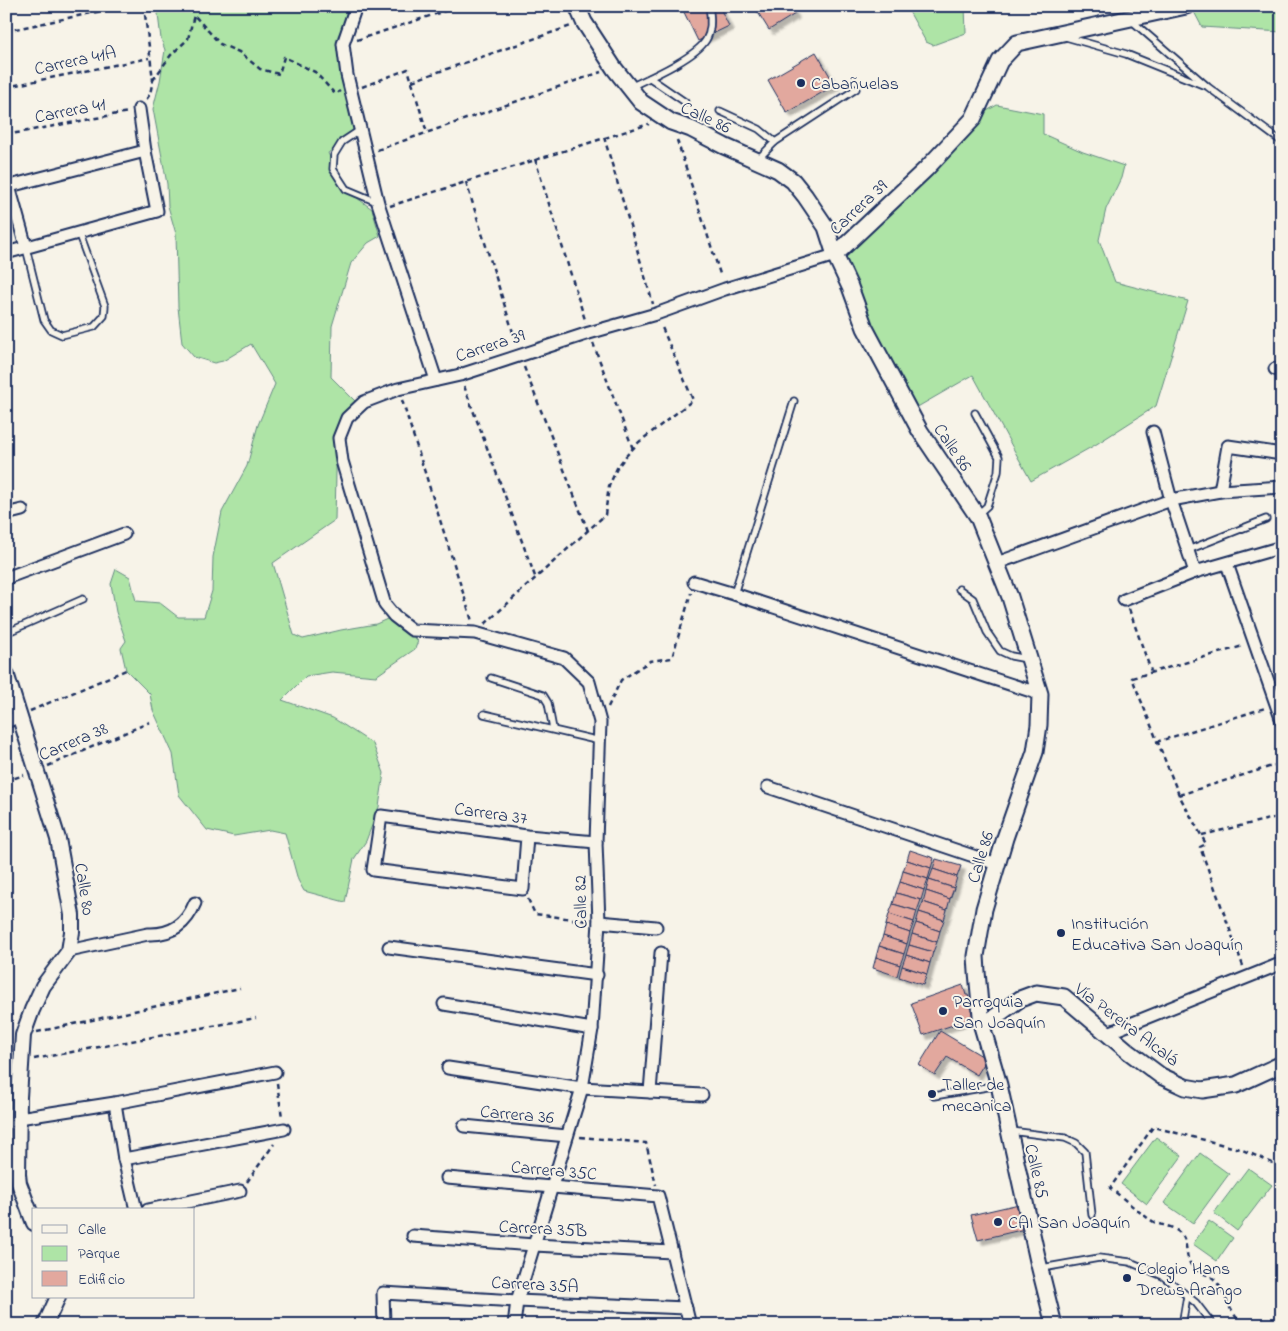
<svg xmlns="http://www.w3.org/2000/svg" width="1288" height="1331" viewBox="0 0 1288 1331" font-family="'Indie Flower',sans-serif">
	<style>
		.green { fill: #aee4a6; stroke: #648a82 }
		.building { fill: #e2a89e; stroke: #1b2f5e; filter: url(#shadow) }
		.lines { fill: none; stroke-linecap: round; stroke-linejoin: round }
		.service-casing { stroke: #1b2f5e; stroke-width: 9 }
		.minor-casing { stroke: #1b2f5e; stroke-width: 15 }
		.tertiary-casing { stroke: #1b2f5e; stroke-width: 18 }
		.secondary-casing { stroke: #1b2f5e; stroke-width: 19 }
		.path { stroke: #1b2f5e; stroke-width: 2.5; stroke-dasharray: 5 4; stroke-linecap: butt }
		.service { stroke: #f7f3e8; stroke-width: 5.5 }
		.minor { stroke: #f7f3e8; stroke-width: 11 }
		.tertiary { stroke: #f7f3e8; stroke-width: 14 }
		.secondary { stroke: #f7f3e8; stroke-width: 15 }
		.poi-dot { fill: #1b2f5e; stroke: #f7f3e8; stroke-width: 2 }
		.labels { text-anchor: middle; stroke-width: 4; stroke-linejoin: round; paint-order: stroke }
		.street-label { font-size: 18px; fill: #1b2f5e; stroke: #f7f3e8 }
		.poi-label { font-size: 18px; fill: #1b2f5e; stroke: #f7f3e8; text-anchor: start }
	</style>
	<defs>
		<filter id="shadow"><feDropShadow dx="4.5" dy="4.5" stdDeviation="1" flood-color="#0004"/></filter>
	</defs>
	<rect width="100%" height="100%" fill="#f7f3e8"/>
	<filter id="ink" filterUnits="userSpaceOnUse"><feTurbulence type="fractalNoise" baseFrequency=".02" numOctaves="2"/><feDisplacementMap in="SourceGraphic" scale="10" xChannelSelector="R" yChannelSelector="G"/><feConvolveMatrix kernelMatrix="1 2 1 2 8 2 1 2 1" color-interpolation-filters="sRGB"/></filter>
	<g filter="url(#ink)">
		<g class="green">
			<polygon points="157,6 353,6 338,36 360,130 328,153 345,189 372,209 380,236 368,243 351,263 332,326 331,377 356,402 337,426 335,520 273,563 294,635 303,639 341,630 376,624 394,616 418,641 415,649 376,676 332,672 306,676 282,700 333,718 373,744 384,773 379,807 366,841 354,859 345,902 304,891 298,880 285,833 270,830 234,836 207,830 179,795 173,754 153,710 150,694 126,670 121,648 126,641 116,612 111,584 116,569 130,577 136,601 160,603 178,617 204,617 212,591 213,557 222,512 247,466 258,425 275,384 251,344 223,361 214,363 194,357 182,343 178,307 176,234 168,206 167,184 153,109 160,81 165,50 161,39"/>
			<polygon points="906,6 965,6 966,33 933,45 926,42"/>
			<polygon points="1191,6 1282,6 1282,32 1202,27"/>
			<polygon points="997,105 1043,114 1043,134 1083,152 1124,166 1121,178 1106,209 1099,240 1115,282 1188,301 1156,406 1095,445 1031,481 973,375 914,409 872,331 839,254 973,119"/>
			<polygon points="1156,1137 1182,1156 1147,1204 1121,1184"/>
			<polygon points="1200,1153 1229,1174 1193,1223 1164,1203"/>
			<polygon points="1248,1168 1272,1185 1237,1231 1214,1213"/>
			<polygon points="1209,1221 1233,1238 1217,1261 1193,1244"/>
		</g>
		<g class="building">
			<polygon points="681,6 719,6 729,26 698,41"/>
			<polygon points="754,6 790,6 795,14 769,30"/>
			<polygon points="816,52 835,85 787,113 768,80"/>
			<polygon points="910,850 934,858 931,868 907,860"/>
			<polygon points="936,859 961,866 957,877 933,869"/>
			<polygon points="907,860 931,868 928,879 903,871"/>
			<polygon points="933,869 957,877 954,888 929,880"/>
			<polygon points="903,871 928,879 924,890 900,882"/>
			<polygon points="929,880 954,888 950,899 926,891"/>
			<polygon points="900,882 924,890 921,900 896,893"/>
			<polygon points="926,891 950,899 947,910 923,902"/>
			<polygon points="896,893 921,900 917,911 893,904"/>
			<polygon points="923,902 947,910 944,920 919,912"/>
			<polygon points="893,904 917,911 914,922 889,914"/>
			<polygon points="919,912 944,920 940,931 916,923"/>
			<polygon points="889,914 914,922 910,933 886,925"/>
			<polygon points="916,923 940,931 937,942 912,934"/>
			<polygon points="886,925 910,933 907,944 883,936"/>
			<polygon points="912,934 937,942 933,952 909,945"/>
			<polygon points="883,936 907,944 904,954 879,946"/>
			<polygon points="909,945 933,952 930,963 906,955"/>
			<polygon points="879,946 904,954 900,965 876,957"/>
			<polygon points="906,955 930,963 927,974 902,966"/>
			<polygon points="876,957 900,965 897,976 873,968"/>
			<polygon points="902,966 927,974 923,985 899,977"/>
			<polygon points="963,985 966,995 968,995 972,1006 970,1007 973,1016 971,1019 923,1035 911,1003"/>
			<polygon points="940,1031 987,1059 977,1075 947,1057 935,1075 919,1065"/>
			<polygon points="1019,1204 1025,1229 978,1240 971,1215"/>
		</g>
		<g class="lines">
			<defs>
				<g id="service">
					<polyline points="1132,21 1208,87 1282,142"/>
					<polyline points="1066,37 1126,54 1203,85"/>
					<polyline points="650,78 685,102"/>
					<path d="M630,87C649,78 695,58 706,40C712,30 711,17 709,6"/>
					<polyline points="720,111 759,129 775,142"/>
					<polyline points="360,130 342,142 334,155 333,169 346,189 377,202"/>
					<polyline points="758,159 775,142 856,89"/>
					<polyline points="26,248 44,320 51,330 62,335 94,327 104,316 105,306 78,232"/>
					<polyline points="975,413 999,457 998,472 987,506 978,514"/>
					<polyline points="1188,550 1266,519"/>
					<polyline points="959,589 973,599 987,632 1000,651 1011,656 1027,659"/>
					<polyline points="734,594 794,401"/>
					<polyline points="6,633 83,599"/>
					<polyline points="491,678 543,695 548,703 553,729"/>
					<polyline points="484,714 600,741"/>
					<polyline points="934,1096 999,1085"/>
					<polyline points="1011,1131 1065,1138 1076,1143 1085,1152 1092,1215"/>
					<polyline points="1042,1268 1099,1258 1130,1262 1163,1276 1196,1303 1213,1325"/>
					<polyline points="1182,1325 1187,1296"/>
				</g>
				<g id="minor">
					<polyline points="356,6 343,44 347,75 378,203 436,380"/>
					<polyline points="9,186 26,247"/>
					<polyline points="6,187 145,151"/>
					<polyline points="6,253 157,211 145,151 139,109"/>
					<polyline points="1275,369 1282,371"/>
					<polyline points="1153,432 1171,500 1195,572"/>
					<polyline points="1220,491 1228,446 1282,454"/>
					<polyline points="6,514 22,510"/>
					<polyline points="997,563 1171,500 1220,491 1282,487"/>
					<polyline points="1227,564 1282,721"/>
					<polyline points="6,578 124,534"/>
					<polyline points="694,582 734,594 1040,694"/>
					<polyline points="1124,600 1195,572 1282,547"/>
					<polyline points="6,722 20,716"/>
					<polyline points="768,787 997,864"/>
					<polyline points="527,836 523,889 373,870 381,816 527,836 596,842"/>
					<polyline points="599,922 656,927"/>
					<polyline points="389,947 597,975"/>
					<path d="M69,951L148,934C171,935 186,925 195,903"/>
					<polyline points="444,1004 592,1029"/>
					<polyline points="1108,1033 1280,964"/>
					<polyline points="448,1068 582,1088 702,1095"/>
					<polyline points="650,1092 661,953"/>
					<polyline points="115,1103 124,1159 136,1210"/>
					<polyline points="19,1118 115,1103 275,1072"/>
					<polyline points="464,1126 567,1136"/>
					<polyline points="124,1159 284,1129"/>
					<polyline points="447,1178 658,1196 690,1325"/>
					<polyline points="148,1210 240,1191"/>
					<polyline points="413,1236 534,1245 672,1252"/>
					<polyline points="384,1325 383,1293 517,1301 686,1308"/>
					<polyline points="514,1325 517,1301 582,1088 592,1029 599,922 596,842 600,722 589,682 564,658 475,633 412,630 394,616 385,605 342,461 339,438 347,418 364,402 398,389 460,375 589,333 656,314 725,289 835,255"/>
				</g>
				<g id="tertiary">
					<polyline points="6,673 58,839 72,915 72,932 69,951 43,986 32,1010 23,1035 19,1097 18,1174 19,1183 34,1223"/>
					<polyline points="45,1325 58,1297"/>
				</g>
				<g id="secondary">
					<polyline points="577,6 584,22 614,68 641,102 671,122 691,129 724,146 778,170 793,181 805,196 826,227 835,255 850,287 865,328 920,431 978,517 1010,597 1040,694 1039,725 1035,752 1005,838 984,909 976,956 977,972 982,1026 999,1085 1038,1261 1054,1325"/>
					<polyline points="835,255 926,169 973,119 1000,61 1017,43 1186,6"/>
					<polyline points="982,1026 1020,999 1036,993 1064,997 1129,1052 1161,1076 1185,1087 1202,1090 1236,1085 1282,1064"/>
				</g>
			</defs>
			<use href="#service" class="service-casing"/>
			<use href="#minor" class="minor-casing"/>
			<use href="#tertiary" class="tertiary-casing"/>
			<use href="#secondary" class="secondary-casing"/>
			<g class="path">
				<polyline points="144,6 153,80 150,94 146,100"/>
				<polyline points="6,31 125,6"/>
				<polyline points="357,40 460,6"/>
				<polyline points="153,80 171,55 188,39 194,15 220,44 239,52 260,69 279,74 284,57 315,72 335,94 340,91"/>
				<polyline points="412,81 571,26"/>
				<polyline points="6,87 149,58"/>
				<polyline points="362,87 408,69 427,133"/>
				<polyline points="6,135 128,112"/>
				<polyline points="604,137 653,304"/>
				<polyline points="677,140 721,277"/>
				<polyline points="377,150 601,72"/>
				<polyline points="535,159 586,323"/>
				<polyline points="466,182 517,345"/>
				<polyline points="390,206 649,124"/>
				<polyline points="593,343 633,449"/>
				<polyline points="524,367 588,531"/>
				<polyline points="464,386 536,579"/>
				<polyline points="402,400 472,621"/>
				<polyline points="1129,609 1151,671"/>
				<polyline points="485,624 605,515 609,486 617,468 626,456 639,442 693,400 661,325"/>
				<polyline points="608,707 621,680 650,661 672,658 691,593"/>
				<polyline points="30,711 126,670"/>
				<polyline points="1156,742 1265,708"/>
				<polyline points="48,766 150,722"/>
				<polyline points="6,781 24,775"/>
				<polyline points="1179,795 1282,763"/>
				<polyline points="1202,835 1282,816"/>
				<polyline points="528,899 535,914 588,921"/>
				<polyline points="1243,966 1200,847 1206,844 1179,795 1132,678 1243,646"/>
				<polyline points="37,1032 240,988"/>
				<polyline points="34,1059 256,1018"/>
				<polyline points="277,1083 282,1117"/>
				<polyline points="580,1137 646,1143 656,1185"/>
				<polyline points="247,1182 274,1144"/>
				<path d="M1244,1325C1226,1310 1228,1296 1215,1280C1209,1274 1198,1273 1192,1266C1184,1257 1189,1242 1181,1234C1173,1226 1165,1226 1156,1223C1145,1218 1121,1196 1110,1188L1153,1127L1240,1149L1282,1167"/>
			</g>
			<use href="#service" class="service"/>
			<use href="#minor" class="minor"/>
			<use href="#tertiary" class="tertiary"/>
			<use href="#secondary" class="secondary"/>
		</g>
	</g>
	<g class="poi-dot">
		<circle cx="801" cy="83" r="5"/>
		<circle cx="1061" cy="933" r="5"/>
		<circle cx="943" cy="1011" r="5"/>
		<circle cx="932" cy="1094" r="5"/>
		<circle cx="998" cy="1222" r="5"/>
		<circle cx="1127" cy="1278" r="5"/>
	</g>
	<g class="labels">
		<g class="street-label">
			<text transform="translate(75 60) rotate(-12)" y="6">Carrera 41A</text>
			<text transform="translate(70 110) rotate(-11)" y="6">Carrera 41</text>
			<text transform="translate(706 117) rotate(25)" y="6">Calle 86</text>
			<text transform="translate(858 207) rotate(-43)" y="6">Carrera 39</text>
			<text transform="translate(490 345) rotate(-18)" y="6">Carrera 39</text>
			<text transform="translate(953 447) rotate(56)" y="6">Calle 86</text>
			<text transform="translate(73 741) rotate(-23)" y="6">Carrera 38</text>
			<text transform="translate(491 813) rotate(8)" y="6">Carrera 37</text>
			<text transform="translate(980 857) rotate(-73)" y="6">Calle 86</text>
			<text transform="translate(85 889) rotate(81)" y="6">Calle 80</text>
			<text transform="translate(580 902) rotate(-91)" y="6">Calle 82</text>
			<text transform="translate(1127 1024) rotate(37)" y="6">Vía Pereira Alcalá</text>
			<text transform="translate(517 1114) rotate(5)" y="6">Carrera 36</text>
			<text transform="translate(554 1170) rotate(5)" y="6">Carrera 35C</text>
			<text transform="translate(1037 1171) rotate(77)" y="6">Calle 85</text>
			<text transform="translate(543 1228) rotate(3)" y="6">Carrera 35B</text>
			<text transform="translate(535 1284) rotate(3)" y="6">Carrera 35A</text>
		</g>
		<g class="poi-label">
			<text x="811" y="89">Cabañuelas</text>
			<text x="1071" y="929">Institución<tspan x="1071" dy="21">Educativa San Joaquín</tspan></text>
			<text x="953" y="1007">Parroquia<tspan x="953" dy="21">San Joaquín</tspan></text>
			<text x="942" y="1090">Taller de<tspan x="942" dy="21">mecanica</tspan></text>
			<text x="1008" y="1228">CAI San Joaquín</text>
			<text x="1137" y="1274">Colegio Hans<tspan x="1137" dy="21">Drews Arango</tspan></text>
		</g>
	</g>
	<rect width="1288" height="1331" fill="none" stroke="#f7f3e8" stroke-width="25"/>
	<rect x="12" y="12" width="1263" height="1306" fill="none" stroke="#1b2f5e" stroke-width="2" filter="url(#ink)"/>
	<rect x="32" y="1208" width="162" height="90" fill="#f7f3e8" stroke="#9fa5b1"/>
	<rect x="42" y="1225" width="25" height="8" fill="#f7f3e8" stroke="#9fa5b1"/>
	<text x="78" y="1234" font-size="15" fill="#1b2f5e">Calle</text>
	<rect x="42" y="1246" width="25" height="15" fill="#aee4a6" stroke="#9fa5b1"/>
	<text x="78" y="1258" font-size="15" fill="#1b2f5e">Parque</text>
	<rect x="42" y="1271" width="25" height="15" fill="#e2a89e" stroke="#9fa5b1"/>
	<text x="78" y="1284" font-size="15" fill="#1b2f5e">Edificio</text>
</svg>
